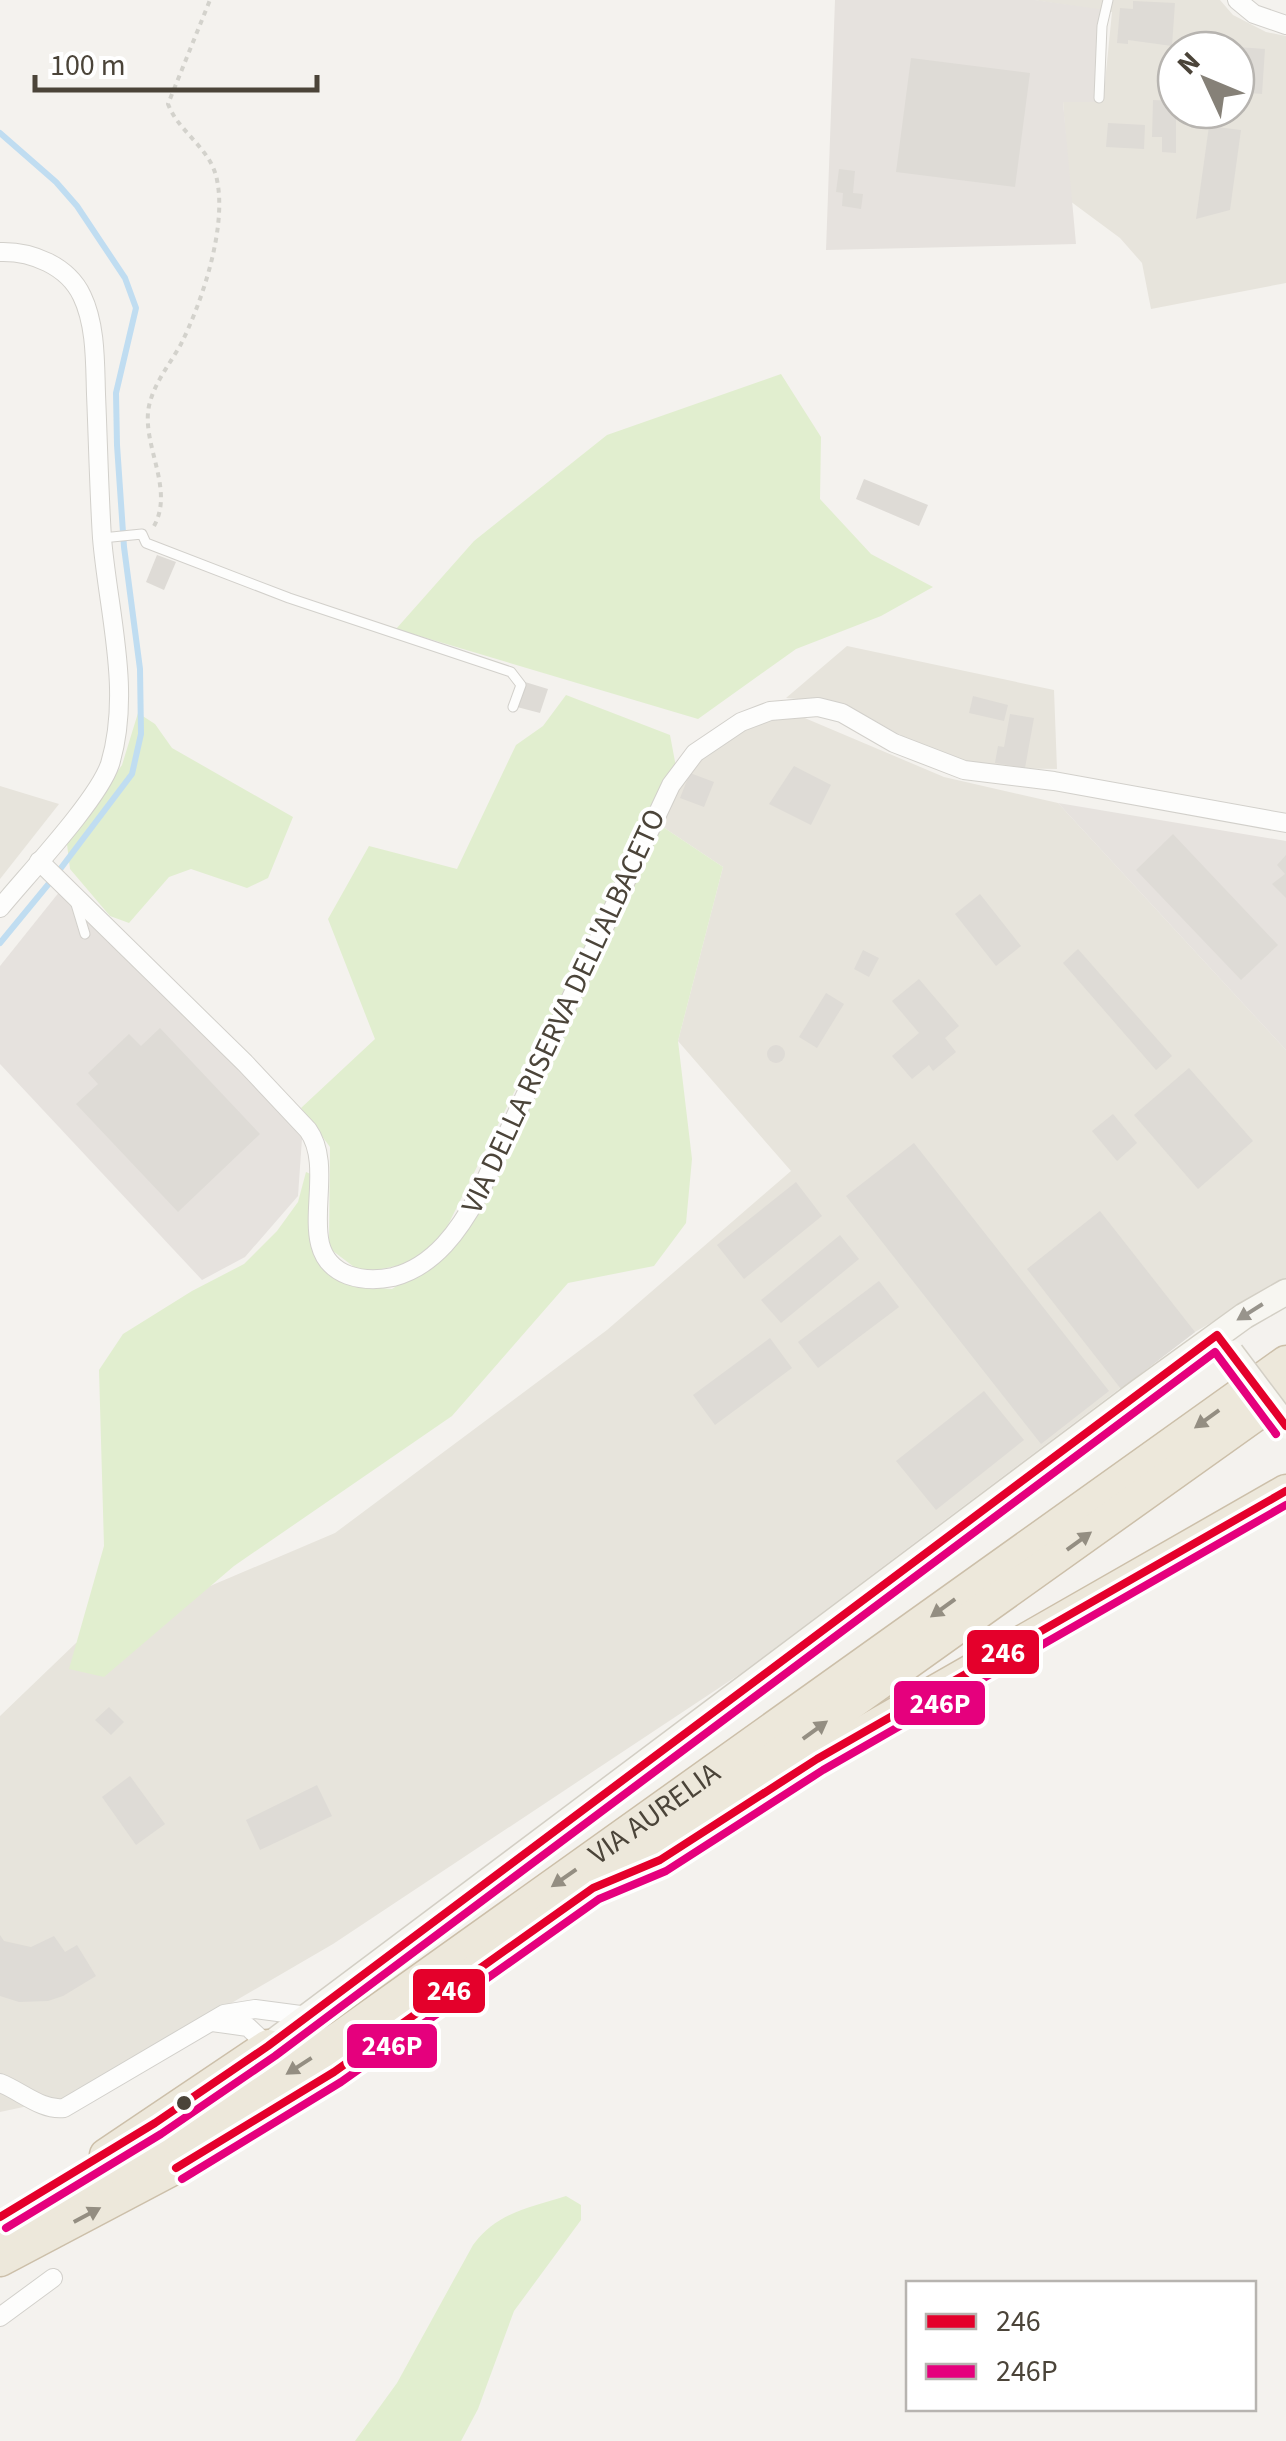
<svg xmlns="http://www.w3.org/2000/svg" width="1286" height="2441" viewBox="0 0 1286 2441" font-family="'Source Sans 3',sans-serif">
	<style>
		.residential { fill: #e7e4dc; fill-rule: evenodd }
		.industrial { fill: #e6e2de }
		.green { fill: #e1eecf }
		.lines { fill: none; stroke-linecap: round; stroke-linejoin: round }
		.stream { stroke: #c0ddf1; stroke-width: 6 }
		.building { fill: #dedbd6 }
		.lane-casing { stroke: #d2d0cb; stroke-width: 11 }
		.street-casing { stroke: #d2d0cb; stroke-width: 20 }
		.secondary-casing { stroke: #d3cfc5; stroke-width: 28 }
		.highway-casing { stroke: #ccbfa9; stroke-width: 35 }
		.path { stroke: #d3d2cc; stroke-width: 4; stroke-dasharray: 5 5; stroke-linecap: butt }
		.lane { stroke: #fdfdfc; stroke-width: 9 }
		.street { stroke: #fdfdfc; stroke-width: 18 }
		.secondary { stroke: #f7f6f1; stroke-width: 25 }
		.highway { stroke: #ede8db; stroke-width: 32 }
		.secondary-bridge-casing { stroke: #d3cfc5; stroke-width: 28; stroke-linecap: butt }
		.secondary-bridge { stroke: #f7f6f1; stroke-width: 25 }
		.bus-1-casing { stroke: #fff; stroke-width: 15 }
		.bus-2-casing { stroke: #fff; stroke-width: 15 }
		.bus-1 { stroke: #e4002b; stroke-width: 8 }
		.bus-2 { stroke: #e5007d; stroke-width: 8 }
		.oneway { fill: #98948c }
		.oneway2 { fill: #948e82 }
		.bus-dot { fill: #4b4439; stroke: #fff; stroke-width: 4 }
		.labels { text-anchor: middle; stroke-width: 8; stroke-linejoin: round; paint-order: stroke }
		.street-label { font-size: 30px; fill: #4b4439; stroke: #fff }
		.line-badge { stroke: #fff; stroke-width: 4 }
		.badge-label { font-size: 28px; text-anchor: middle; font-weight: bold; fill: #fff }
	</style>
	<rect width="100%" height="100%" fill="#f4f2ee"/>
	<g class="residential">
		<path d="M1033,0H1220L1233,15L1266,32L1286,36V283L1151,309L1142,263L1120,238L1070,201L1063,101L1103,102L1112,12ZM1176,50H1236V110H1176Z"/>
		<polygon points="847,646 1054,690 1057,769 1001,768 938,756 843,703 786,698"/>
		<polygon points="800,716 944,777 1058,803 1286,1050 1286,1279 1195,1332 740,1674 333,1944 70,2097 0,2112 0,1716 76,1643 335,1533 607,1330 791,1171 678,1041 723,867 660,825 687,771 702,754 764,717"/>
		<polygon points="0,786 59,804 0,879"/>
	</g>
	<g class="industrial">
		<polygon points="835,0 1035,0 1105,10 1103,102 1063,102 1076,244 826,250"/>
		<polygon points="1058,803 1286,841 1286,1050"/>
		<polygon points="64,886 303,1124 298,1196 245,1257 202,1280 0,1064 0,966"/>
	</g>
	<g class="green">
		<polygon points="781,374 821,437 820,499 871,554 933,587 881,616 796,649 698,719 396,629 474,541 607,435"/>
		<polygon points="566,695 670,735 676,767 442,1237 410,1263 362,1273 329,1248 330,1147 301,1108 375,1039 328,919 369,846 457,869 516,745 543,726"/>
		<polygon points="138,713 155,724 172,748 293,817 268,878 247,888 191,869 169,877 129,923 110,916 70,869 67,844 122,765"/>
		<polygon points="660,825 723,867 678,1041 692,1159 686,1223 654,1266 568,1283 452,1416 234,1566 104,1677 69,1669 104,1546 99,1370 123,1334 192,1291 244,1264 277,1231 298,1202 306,1172 315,1176 316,1239 357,1286 392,1289 450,1252 483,1200"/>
		<path d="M566,2196L581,2205V2220L514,2311L478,2409L461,2441H355L397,2383L473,2245C497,2212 529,2208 566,2196Z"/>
	</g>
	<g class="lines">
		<g class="stream">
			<polyline points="0,133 56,182 77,206 125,278 136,308 116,393 117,445 124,547 140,669 141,734 132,774 61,868"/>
			<polyline points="0,943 51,881"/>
		</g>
	</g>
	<g class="building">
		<polygon points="1133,1 1175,3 1172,46 1128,40 1128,44 1117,43 1120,8 1133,9"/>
		<polygon points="1223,46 1265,49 1262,94 1236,92 1236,50 1223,50"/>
		<polygon points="911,58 1030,73 1015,187 896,172"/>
		<polygon points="1153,100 1176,101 1176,153 1162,152 1162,137 1152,137"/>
		<polygon points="1108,123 1145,125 1144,149 1106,147"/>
		<polygon points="1209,126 1241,130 1230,210 1196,219"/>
		<polygon points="839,169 855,171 853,193 863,194 861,209 842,206 843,193 836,192"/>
		<polygon points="864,479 928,505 919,526 856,499"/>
		<polygon points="157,555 176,562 164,590 146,582"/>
		<polygon points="525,682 548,689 540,713 517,707"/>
		<polygon points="973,696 1008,705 1004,721 969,713"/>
		<polygon points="1010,714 1034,718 1025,768 995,763 998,746 1004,747"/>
		<polygon points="794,766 831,785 811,825 769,804"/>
		<polygon points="690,773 714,782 704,807 680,798"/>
		<polygon points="1173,834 1278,945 1241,980 1136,870"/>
		<polygon points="1286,855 1286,898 1272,884 1285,874 1277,865"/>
		<polygon points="980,894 1021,946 996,966 955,914"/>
		<polygon points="1078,949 1172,1056 1156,1070 1063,963"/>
		<polygon points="863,950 879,958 869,977 854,969"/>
		<polygon points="919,979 959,1026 945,1038 956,1052 933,1071 929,1065 912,1079 892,1056 919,1033 892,1001"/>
		<polygon points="826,993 844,1004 817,1048 799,1037"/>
		<polygon points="160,1028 260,1134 178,1212 76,1104 98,1084 88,1073 129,1034 141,1046"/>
		<circle cx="776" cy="1054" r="9"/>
		<polygon points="1189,1068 1253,1141 1198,1189 1134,1115"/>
		<polygon points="1113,1114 1137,1143 1117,1161 1092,1131"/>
		<polygon points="914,1143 1109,1391 1041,1444 846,1196"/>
		<polygon points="796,1182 822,1216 744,1279 717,1245"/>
		<polygon points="1100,1211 1195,1332 1121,1389 1027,1269"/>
		<polygon points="840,1235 859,1259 781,1323 761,1300"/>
		<polygon points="879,1281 899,1307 818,1368 798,1342"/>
		<polygon points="770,1338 792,1368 715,1425 693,1395"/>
		<polygon points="984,1391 1024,1440 936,1510 896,1461"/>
		<polygon points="109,1707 124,1722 111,1735 95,1720"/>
		<polygon points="130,1776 165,1824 136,1845 102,1797"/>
		<polygon points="317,1785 332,1816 260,1850 246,1820"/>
		<polygon points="0,1935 4,1941 31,1947 54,1936 65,1952 77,1945 96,1976 63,1996 48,2001 19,2002 0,1996"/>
	</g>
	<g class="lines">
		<defs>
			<g id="lane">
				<polyline points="1099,98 1102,26 1108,0"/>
				<polyline points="102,538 142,534 146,543 289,598 511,672 521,685 513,707"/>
				<polyline points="75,901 85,934"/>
			</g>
			<g id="street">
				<polyline points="1237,0 1254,14 1286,25"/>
				<path d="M0,252C32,251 68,266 82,296C96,325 95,363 96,394C98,441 99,490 102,538C108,611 132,691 110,764C98,800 27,875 0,908"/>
				<path d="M39,861L245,1063L308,1130C339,1173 290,1253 348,1275C362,1280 379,1280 393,1277C435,1266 460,1229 479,1194L671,785L695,753L741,722L770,711L818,707L842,713L894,743L964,770L1054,781L1286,823"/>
				<polyline points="212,2022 248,2027 268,2046"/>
				<path d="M0,2083C21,2091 42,2111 64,2108L224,2014L255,2009L308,2016"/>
				<polyline points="0,2317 53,2278"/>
			</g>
			<polyline id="secondary" points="268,2046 1139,1392 1244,1316 1286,1292"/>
			<g id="highway">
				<polyline points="754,1799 817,1759 1286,1491"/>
				<polyline points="106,2155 268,2046"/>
				<path id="s1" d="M0,2232L188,2133L342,2036L1286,1362"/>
				<polyline points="0,2260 178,2166 334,2072 1286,1393"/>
			</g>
		</defs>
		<use href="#lane" class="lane-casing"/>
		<use href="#street" class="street-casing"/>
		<use href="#secondary" class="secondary-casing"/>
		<use href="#highway" class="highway-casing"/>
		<path class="path" d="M154,526C175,489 141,444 149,406C154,383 170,364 181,344C202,302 227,228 217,180C211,148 179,133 168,104L210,0"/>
		<use href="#lane" class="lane"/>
		<use href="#street" class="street"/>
		<use href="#secondary" class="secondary"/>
		<use href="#highway" class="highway"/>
		<defs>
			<polyline id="secondary-bridge" points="1231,1353 1286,1426"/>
		</defs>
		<use href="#secondary-bridge" class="secondary-bridge-casing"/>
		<use href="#secondary-bridge" class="secondary-bridge"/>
		<defs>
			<g id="bus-1">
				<polyline points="176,2168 334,2072 593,1888 660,1860 817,1759 1286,1491"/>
				<polyline points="0,2217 155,2123 268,2046 1217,1335 1286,1426"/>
			</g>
			<g id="bus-2">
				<polyline points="182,2179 341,2082 599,1899 666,1871 823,1770 1286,1505"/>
				<polyline points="6,2228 161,2134 275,2056 1215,1352 1276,1434"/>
			</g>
		</defs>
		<use href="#bus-1" class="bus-1-casing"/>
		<use href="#bus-2" class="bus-2-casing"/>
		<use href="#bus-1" class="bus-1"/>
		<use href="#bus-2" class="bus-2"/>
	</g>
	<defs><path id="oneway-solid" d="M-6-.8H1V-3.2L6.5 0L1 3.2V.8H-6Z" transform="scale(2.5)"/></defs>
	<use class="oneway" href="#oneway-solid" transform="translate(1250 1312) rotate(148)"/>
	<g class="oneway2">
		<use href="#oneway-solid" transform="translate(1207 1419) rotate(144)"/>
		<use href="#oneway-solid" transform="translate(1079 1541) rotate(-36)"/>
		<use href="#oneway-solid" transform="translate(943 1608) rotate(144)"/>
		<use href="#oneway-solid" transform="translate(815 1730) rotate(-36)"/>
		<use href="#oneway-solid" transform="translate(564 1878) rotate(145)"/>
		<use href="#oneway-solid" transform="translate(299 2066) rotate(147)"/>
		<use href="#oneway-solid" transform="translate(87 2215) rotate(-28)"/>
	</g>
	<circle class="bus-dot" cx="184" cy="2103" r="9"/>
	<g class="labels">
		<g class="street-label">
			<text transform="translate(563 1011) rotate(-65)" y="10">VIA DELLA RISERVA DELL'ALBACETO</text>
			<text dy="10" stroke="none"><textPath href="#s1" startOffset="778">VIA AURELIA</textPath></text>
		</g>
	</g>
	<g class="line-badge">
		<rect x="965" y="1628" width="76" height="48" rx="10" fill="#e4002b"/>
		<rect x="892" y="1679" width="95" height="48" rx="10" fill="#e5007d"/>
		<rect x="411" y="1967" width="76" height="48" rx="10" fill="#e4002b"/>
		<rect x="345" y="2022" width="94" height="48" rx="10" fill="#e5007d"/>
	</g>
	<g class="badge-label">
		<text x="1003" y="1662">246</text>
		<text x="940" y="1713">246P</text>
		<text x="449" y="2000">246</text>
		<text x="392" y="2055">246P</text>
	</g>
	<rect x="906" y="2281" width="350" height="130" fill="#ffffff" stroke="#b7b4b0" stroke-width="2.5"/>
	<rect x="926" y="2314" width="50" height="15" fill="#e4002b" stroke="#b7b4b0" stroke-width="2.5"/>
	<text x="996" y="2331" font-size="30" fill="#4b4439">246</text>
	<rect x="926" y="2364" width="50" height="15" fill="#e5007d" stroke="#b7b4b0" stroke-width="2.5"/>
	<text x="996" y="2381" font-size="30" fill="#4b4439">246P</text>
	<g transform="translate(1206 80) rotate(314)"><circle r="48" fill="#ffffff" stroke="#b7b4b0" stroke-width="2.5"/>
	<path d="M0-8L18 38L0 25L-18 38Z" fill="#868178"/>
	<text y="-15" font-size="28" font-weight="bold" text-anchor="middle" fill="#4b4439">N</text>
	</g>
	<path d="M35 75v15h282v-15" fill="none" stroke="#4b4439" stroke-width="5"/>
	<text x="50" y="75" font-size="30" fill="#4b4439" stroke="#ffffff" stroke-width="8" paint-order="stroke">100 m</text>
</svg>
